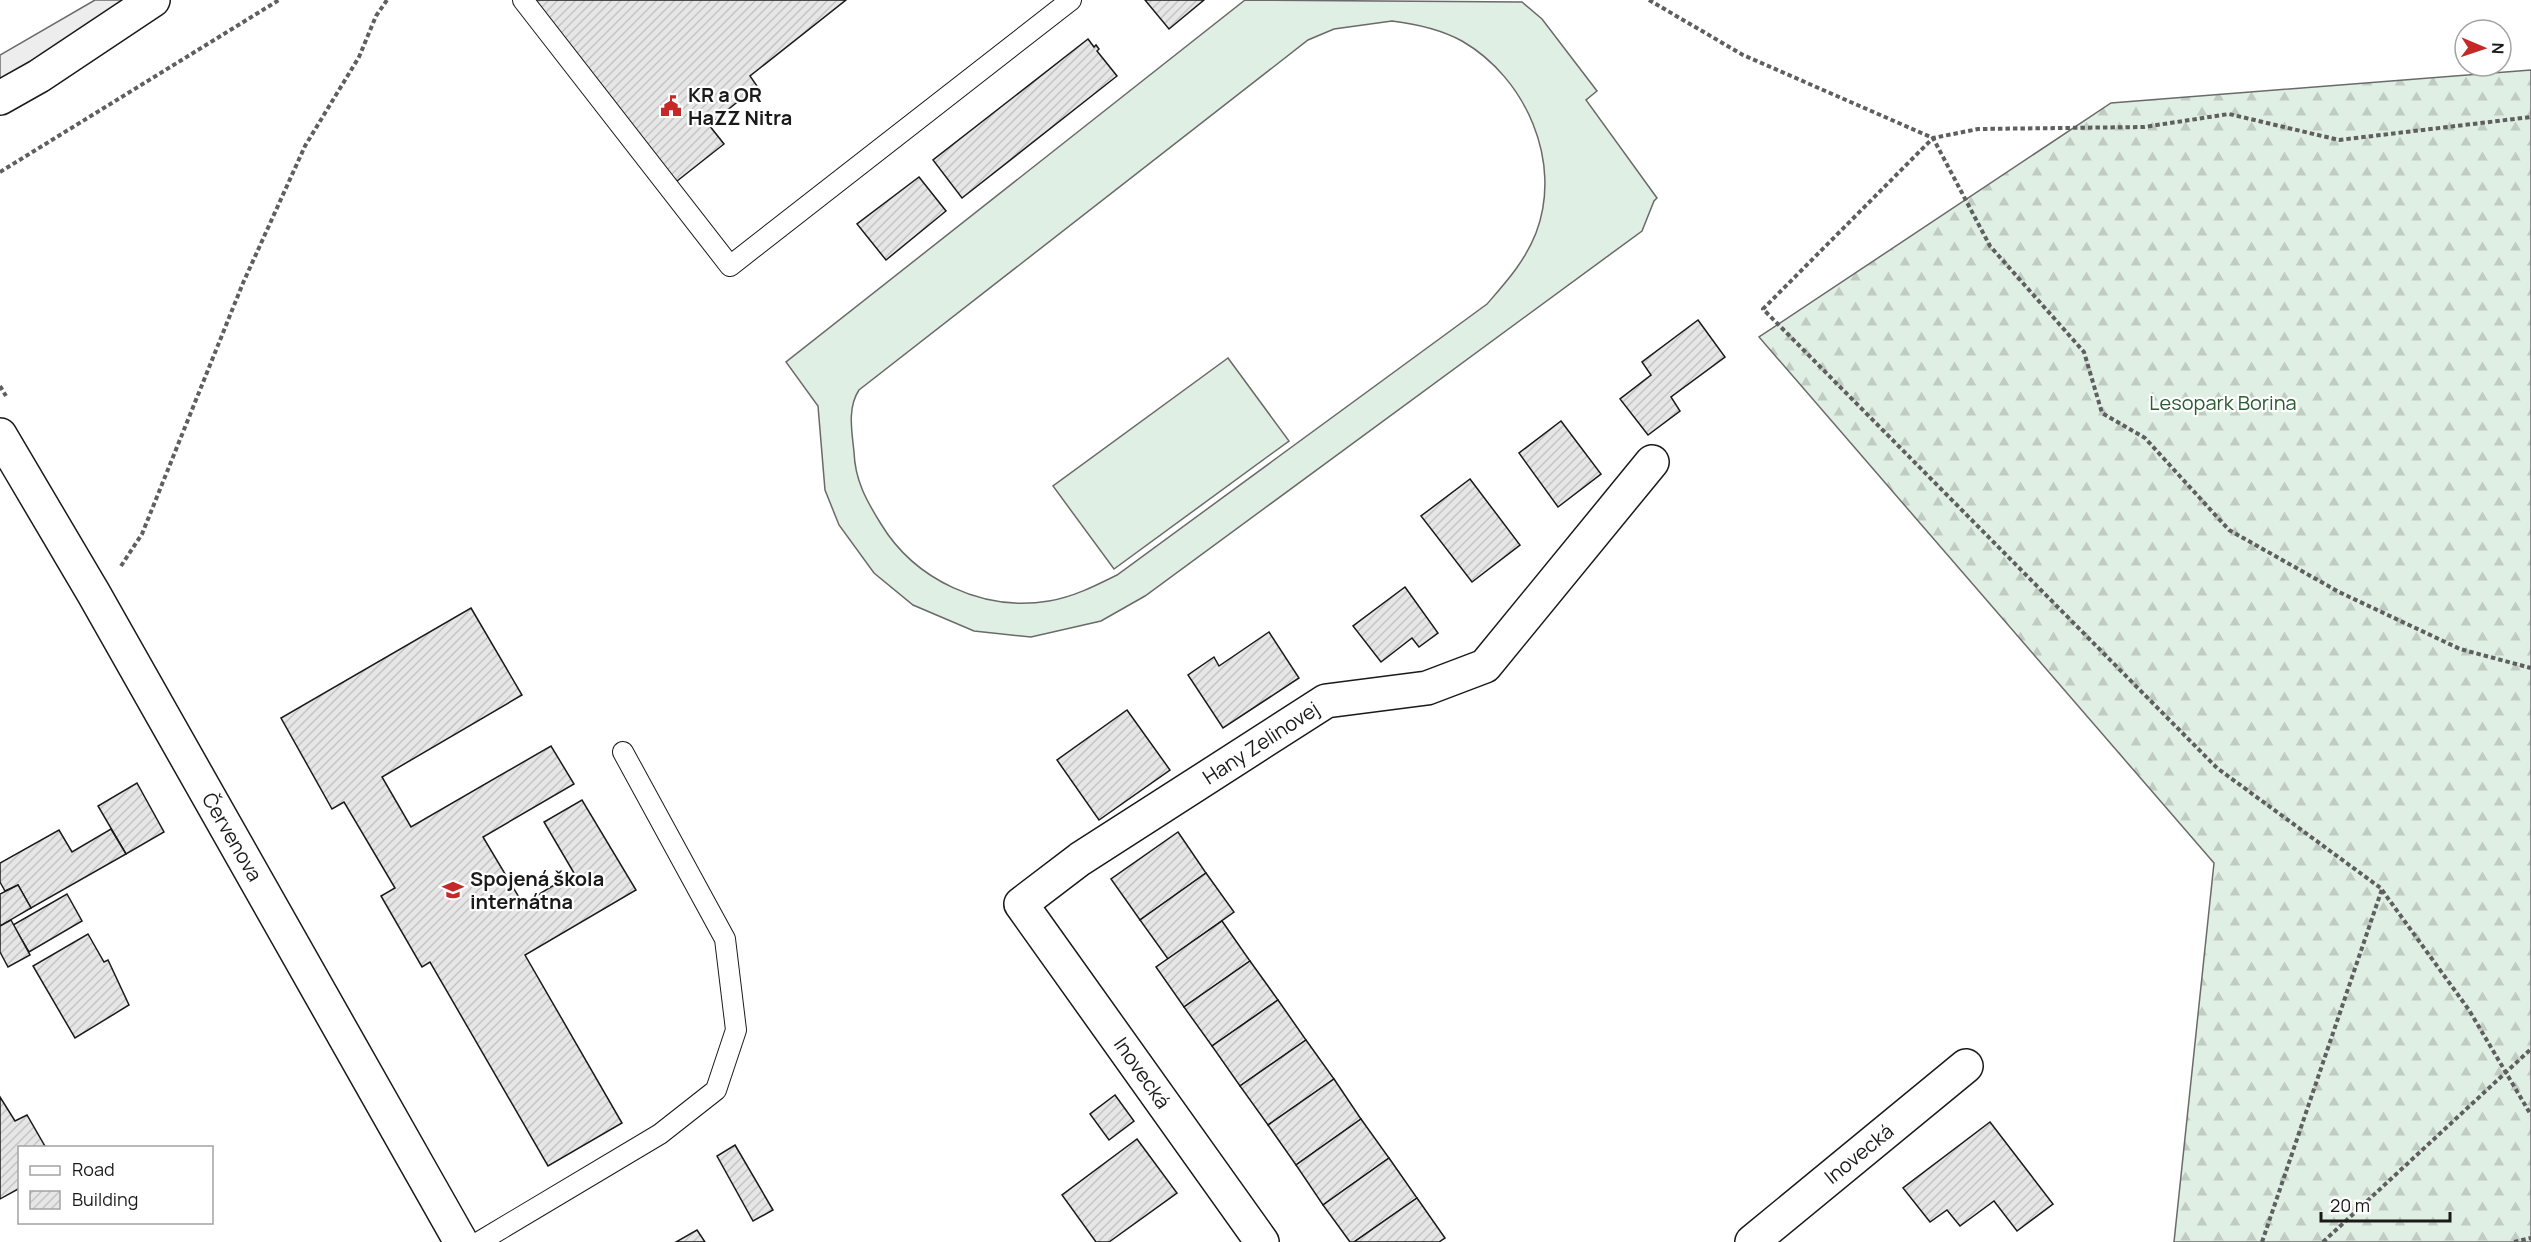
<svg xmlns="http://www.w3.org/2000/svg" width="2531" height="1242" viewBox="0 0 2531 1242" font-family="Manrope,sans-serif">
	<style>
		.forest { fill: url(#forest-firs); stroke: #6a6a6a; stroke-width: 1.5 }
		.pitch { fill: #e0efe3; stroke: #6a6a6a; stroke-width: 1.5; fill-rule: evenodd }
		.parking { fill: #ededed; stroke: #6a6a6a; stroke-width: 1.5 }
		.building { fill: url(#building-hatch); stroke: #1a1a1a; stroke-width: 1.5 }
		.lines { fill: none; stroke-linecap: round; stroke-linejoin: round }
		.service-casing { stroke: #1a1a1a; stroke-width: 22 }
		.minor-casing { stroke: #1a1a1a; stroke-width: 36 }
		.tertiary-casing { stroke: #1a1a1a; stroke-width: 36 }
		.path { stroke: #5f5f5f; stroke-width: 4; stroke-dasharray: 4.5 3; stroke-linecap: butt }
		.service { stroke: #fff; stroke-width: 20 }
		.minor { stroke: #fff; stroke-width: 33 }
		.tertiary { stroke: #fff; stroke-width: 33 }
		.labels { text-anchor: middle; stroke-width: 4.5; stroke-linejoin: round; paint-order: stroke }
		.poi-label { font-size: 20px; font-weight: bold; fill: #1a1a1a; stroke: #fff; text-anchor: start }
		.park-label { font-size: 20px; fill: #2b5a34; stroke: #fff }
		.street-label { font-size: 20px; fill: #1a1a1a; stroke: #fff }
	</style>
	<defs>
		<pattern id="forest-firs" width="22" height="20" patternUnits="userSpaceOnUse" patternTransform="scale(1.5)"><rect width="22" height="20" fill="#e0efe3"/><path d="M5 1l3.5 6h-7zM16 11l3.5 6h-7z" fill="#c0ccc2"/></pattern>
		<pattern id="building-hatch" width="6" height="6" patternUnits="userSpaceOnUse" patternTransform="scale(1.5)"><rect width="6" height="6" fill="#e6e6e6"/><path d="M-1 1l2-2M0 6l6-6M5 7l2-2" fill="none" stroke="#c5c5c5"/></pattern>
	</defs>
	<rect width="100%" height="100%" fill="#fff"/>
	<polygon class="forest" points="2531,70 2531,1242 2174,1242 2214,863 1759,337 2111,103"/>
	<g class="pitch">
		<path d="M1245,0L1522,2L1542,19L1597,91L1586,100L1657,198L1654,201L1642,231L1145,596L1101,621L1031,637L974,631L913,605L874,573L839,525L825,490L818,406L786,362ZM1392,21C1417,24 1440,29 1462,41C1526,78 1563,162 1536,233C1525,261 1507,281 1487,304L1117,575C1095,586 1073,597 1049,601C983,612 915,580 881,524C866,500 855,480 854,452C852,432 847,408 859,390L1308,40L1334,29Z"/>
		<polygon points="1228,358 1289,441 1114,569 1053,486"/>
	</g>
	<polygon class="parking" points="95,0 153,0 0,98 0,55"/>
	<g class="building">
		<polygon points="527,0 846,0 750,76 757,86 709,125 724,144 672,185"/>
		<polygon points="1145,0 1204,0 1169,29"/>
		<polygon points="1088,39 1094,47 1096,45 1099,49 1097,51 1117,76 962,198 933,160"/>
		<polygon points="919,177 946,211 886,260 857,224"/>
		<polygon points="1698,320 1725,357 1671,397 1680,411 1648,435 1620,399 1651,375 1642,362"/>
		<polygon points="1561,421 1601,474 1558,507 1519,453"/>
		<polygon points="1470,479 1520,545 1472,582 1421,516"/>
		<polygon points="1405,587 1438,633 1419,647 1412,638 1381,662 1353,626"/>
		<polygon points="471,608 522,695 382,777 411,827 551,746 574,784 483,837 523,904 574,873 544,822 582,800 636,890 525,955 622,1123 548,1166 430,962 422,967 381,896 395,888 344,802 332,809 281,718"/>
		<polygon points="1269,632 1299,678 1223,728 1188,675 1214,657 1219,666"/>
		<polygon points="1127,710 1170,770 1099,820 1057,760"/>
		<polygon points="137,783 164,832 126,854 98,806"/>
		<polygon points="111,829 126,854 31,908 18,885 5,891 0,882 0,863 59,830 72,852"/>
		<polygon points="1178,832 1206,873 1140,920 1111,879"/>
		<polygon points="1206,873 1234,912 1168,959 1140,920"/>
		<polygon points="18,885 31,908 0,926 0,894"/>
		<polygon points="67,894 82,921 29,952 13,925"/>
		<polygon points="11,920 30,955 8,967 0,952 0,926"/>
		<polygon points="1222,921 1250,961 1184,1007 1156,967"/>
		<polygon points="88,934 104,962 108,960 129,1005 75,1038 33,966"/>
		<polygon points="1250,961 1278,1000 1212,1046 1184,1007"/>
		<polygon points="1278,1000 1306,1040 1240,1086 1212,1046"/>
		<polygon points="1306,1040 1334,1079 1268,1125 1240,1086"/>
		<polygon points="1334,1079 1361,1119 1296,1165 1268,1125"/>
		<polygon points="1115,1095 1134,1121 1109,1140 1090,1114"/>
		<polygon points="0,1097 15,1121 27,1115 46,1148 20,1148 20,1188 0,1199"/>
		<polygon points="1361,1119 1389,1158 1323,1205 1296,1165"/>
		<polygon points="1990,1122 2053,1204 2017,1231 1994,1201 1960,1226 1947,1210 1930,1222 1903,1188"/>
		<polygon points="1137,1139 1177,1193 1109,1242 1096,1242 1062,1195"/>
		<polygon points="735,1145 773,1210 753,1221 717,1156"/>
		<polygon points="1389,1158 1417,1198 1354,1242 1350,1242 1323,1205"/>
		<polygon points="1417,1198 1445,1238 1439,1242 1354,1242"/>
		<polygon points="697,1230 705,1242 676,1242"/>
	</g>
	<g class="lines">
		<defs>
			<g id="service">
				<polyline points="523,0 730,266 1071,0"/>
				<polyline points="479,1242 660,1134 716,1090 736,1030 725,939 623,752"/>
			</g>
			<g id="minor">
				<polyline points="0,435 94,594 461,1242"/>
				<polyline points="1262,1242 1021,904 1080,859 1326,701 1427,688 1485,666 1652,462"/>
				<polyline points="1752,1242 1966,1066"/>
			</g>
			<polyline id="tertiary" points="0,98 39,76 153,0"/>
		</defs>
		<use href="#service" class="service-casing"/>
		<use href="#minor" class="minor-casing"/>
		<use href="#tertiary" class="tertiary-casing"/>
		<g class="path">
			<polyline points="1649,0 1743,55 1933,138 1990,246 2084,352 2102,413 2145,438 2229,530 2339,592 2460,649 2531,668"/>
			<polyline points="0,172 279,0"/>
			<polyline points="0,386 6,396"/>
			<polyline points="121,566 142,534 243,283 305,146 359,57 376,16 387,0"/>
			<polyline points="2382,890 2469,1010 2531,1115"/>
			<polyline points="2262,1242 2382,889 2217,768 1763,309 1933,138 1978,129 2144,127 2229,114 2339,140 2531,117"/>
			<polyline points="2323,1242 2531,1049"/>
			<polyline points="2514,1242 2531,1238"/>
		</g>
		<use href="#service" class="service"/>
		<use href="#minor" class="minor"/>
		<use href="#tertiary" class="tertiary"/>
	</g>
	<defs>
		<symbol id="civic-bare" viewBox="-9 -9 18 18"><path d="M-.6-6.5H3V-4.5H.6V-3L4-1V1h2V6H-6V1h2V-1L-.6-3ZM-1.2 2.5V6h2.4V2.5Z" fill="#c62828" stroke="#fff" stroke-width="2.5" paint-order="stroke"/></symbol>
		<symbol id="school-bare" viewBox="-9 -9 18 18"><path d="M0-5L7-2L0 1L-7-2ZM-4 1L0 2.5L4 1V4Q0 6-4 4Z" fill="#c62828" stroke="#fff" stroke-width="2.5" paint-order="stroke"/></symbol>
	</defs>
	<g fill-rule="evenodd">
		<use href="#civic-bare" x="656" y="91" width="30" height="30"/>
		<use href="#school-bare" x="438" y="875" width="30" height="30"/>
	</g>
	<g class="labels">
		<g class="poi-label">
			<text x="688" y="102">KR a OR<tspan x="688" dy="23">HaZZ Nitra</tspan></text>
			<text x="470" y="886">Spojená škola<tspan x="470" dy="23">internátna</tspan></text>
		</g>
		<g class="park-label">
			<text x="2223" y="410">Lesopark Borina</text>
		</g>
		<g class="street-label">
			<text transform="translate(1261 743) rotate(-33)" y="7">Hany Zelinovej</text>
			<text transform="translate(232 837) rotate(60)" y="7">Červenova</text>
			<text transform="translate(1142 1073) rotate(55)" y="7">Inovecká</text>
			<text transform="translate(1859 1154) rotate(-39)" y="7">Inovecká</text>
		</g>
	</g>
	<rect x="18" y="1146" width="195" height="78" fill="#ffffff" stroke="#a3a3a3" stroke-width="1.5"/>
	<rect x="30" y="1166" width="30" height="9" fill="#ffffff" stroke="#a3a3a3" stroke-width="1.5"/>
	<text x="72" y="1176" font-size="18" fill="#1a1a1a">Road</text>
	<rect x="30" y="1191" width="30" height="18" fill="url(#building-hatch)" stroke="#a3a3a3" stroke-width="1.5"/>
	<text x="72" y="1206" font-size="18" fill="#1a1a1a">Building</text>
	<g transform="translate(2483 48) rotate(92)"><circle r="28" fill="#ffffff" stroke="#a3a3a3" stroke-width="1.5"/>
	<path d="M0-4.5L10 22L0 15L-10 22Z" fill="#c62828"/>
	<text y="-9" font-size="16" font-weight="bold" text-anchor="middle" fill="#1a1a1a">N</text>
	</g>
	<path d="M2321 1212v9h129v-9" fill="none" stroke="#1a1a1a" stroke-width="3"/>
	<text x="2330" y="1212" font-size="18" fill="#1a1a1a" stroke="#ffffff" stroke-width="4.5" paint-order="stroke">20 m</text>
</svg>
